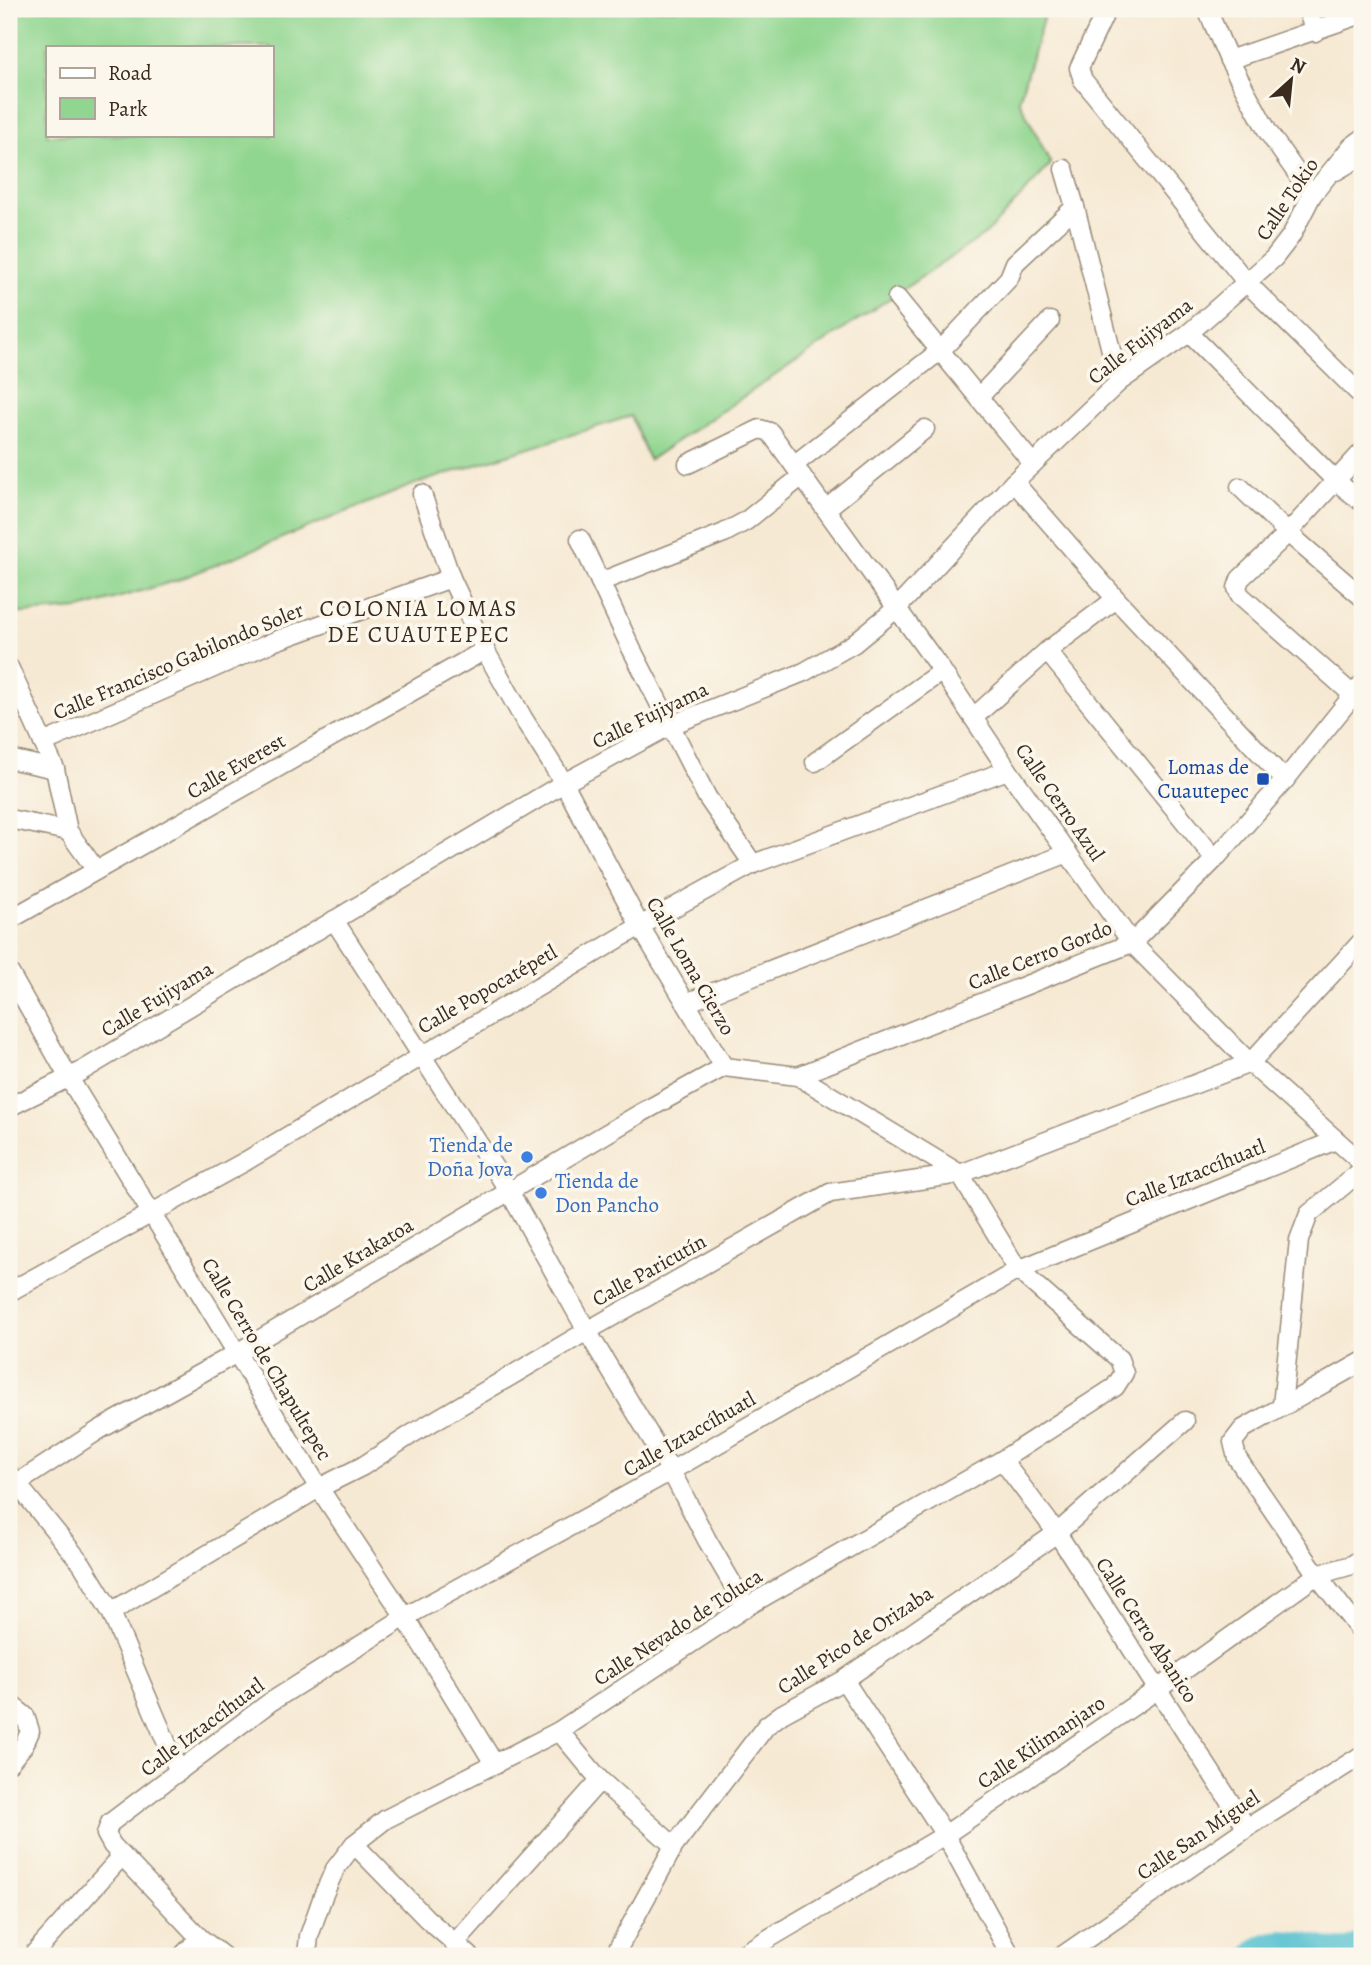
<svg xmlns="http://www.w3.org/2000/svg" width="1371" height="1965" viewBox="0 0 1371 1965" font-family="Alegreya,serif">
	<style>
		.green { fill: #91d690; stroke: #668057; stroke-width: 2; fill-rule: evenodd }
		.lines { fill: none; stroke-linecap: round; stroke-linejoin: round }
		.river { stroke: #56c1d0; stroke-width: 32 }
		.minor-casing { stroke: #988a78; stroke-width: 21 }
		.minor { stroke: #fff; stroke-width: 18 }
		.transit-dot { fill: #1a4fb4; stroke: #fbf7ec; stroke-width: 2.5 }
		.shop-dot { fill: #3f7fe0; stroke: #fbf7ec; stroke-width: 2.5 }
		.labels { text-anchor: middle; stroke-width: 7; stroke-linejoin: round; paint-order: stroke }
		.street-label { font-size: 21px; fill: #3b2a1e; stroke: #fbf7ec }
		.transit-label { font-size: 21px; fill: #164399; stroke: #fbf7ec; text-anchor: end }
		.shop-label { font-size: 21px; fill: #366cbe; stroke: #fbf7ec; text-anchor: end }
		.neighbourhood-label { font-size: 23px; letter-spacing: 2px; fill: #3b2a1e; stroke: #fbf7ec }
	</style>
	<rect width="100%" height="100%" fill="#fbf7ec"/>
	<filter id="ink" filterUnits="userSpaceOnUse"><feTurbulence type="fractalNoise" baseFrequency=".0143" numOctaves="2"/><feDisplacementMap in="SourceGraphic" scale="14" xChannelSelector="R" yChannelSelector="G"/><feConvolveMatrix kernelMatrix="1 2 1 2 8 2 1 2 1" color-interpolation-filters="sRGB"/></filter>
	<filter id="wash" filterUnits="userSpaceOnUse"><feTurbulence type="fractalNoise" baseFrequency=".00686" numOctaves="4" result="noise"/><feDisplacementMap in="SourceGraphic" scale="28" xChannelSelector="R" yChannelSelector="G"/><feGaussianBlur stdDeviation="1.57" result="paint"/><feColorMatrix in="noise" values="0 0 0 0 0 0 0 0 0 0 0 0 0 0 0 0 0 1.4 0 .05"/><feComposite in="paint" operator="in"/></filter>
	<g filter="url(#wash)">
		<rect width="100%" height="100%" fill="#f6e9d3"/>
		<path class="green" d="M9,9H1046L1019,100L1051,164L987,233L649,460L631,416L415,484L178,580L80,609L9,614ZM47,47H271V135H47Z"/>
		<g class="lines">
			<path class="river" d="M1258,1956C1277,1933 1321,1958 1346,1955C1351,1955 1358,1950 1362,1948"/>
		</g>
	</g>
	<g filter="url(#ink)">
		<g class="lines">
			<defs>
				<g id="minor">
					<polyline points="1107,9 1079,68 1083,80 1247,283 1362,396"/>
					<polyline points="1207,9 1229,60 1268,132 1312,195"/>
					<polyline points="1307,9 1315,32"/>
					<polyline points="1229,60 1362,14"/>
					<polyline points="1064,169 1075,207 1119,382"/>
					<polyline points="1336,171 1362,156"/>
					<polyline points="897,298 1033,464"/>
					<polyline points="1189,333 1337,482 1362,502"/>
					<polyline points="979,397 1050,321"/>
					<polyline points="1362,452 1288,533 1240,579 1237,588 1240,595 1362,703"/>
					<polyline points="688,464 760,429 770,432 942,671 1008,770 1132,943 1250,1063 1362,1163"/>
					<polyline points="795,464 941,350 1009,278 1015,263 1075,207"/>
					<polyline points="1014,482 1116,599 1285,780"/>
					<polyline points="1240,487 1288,533 1362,597"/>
					<polyline points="826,509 925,429"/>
					<polyline points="580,539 631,648 707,797 753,864"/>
					<polyline points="600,582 724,533 746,521 802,476"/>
					<polyline points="1047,651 1215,859"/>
					<polyline points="9,667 55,769 68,831 96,870"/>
					<polyline points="974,717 1047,651 1116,599"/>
					<polyline points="43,743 275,641 451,578"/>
					<polyline points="9,759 55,769"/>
					<polyline points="815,762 942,671"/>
					<polyline points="9,819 68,831"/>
					<polyline points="9,920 485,650"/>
					<polyline points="334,920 509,1191 587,1331 671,1471 707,1540 746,1607"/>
					<polyline points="9,972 69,1078 319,1488 405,1617 495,1765"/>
					<polyline points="686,1003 1068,853"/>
					<polyline points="798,1076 1132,943 1215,859 1285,780 1362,684"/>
					<polyline points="9,1107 80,1072 564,783 669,726 804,672 853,644 896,609 1014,482 1119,382 1189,333 1274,258 1291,236 1312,195 1351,147 1362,139"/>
					<polyline points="9,1292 246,1161 640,926 753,864 1008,770"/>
					<polyline points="1362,1362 1243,1429 1233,1442 1237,1458 1317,1575 1362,1633"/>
					<polyline points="1282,1406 1299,1240 1309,1214 1362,1170"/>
					<polyline points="1002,1460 1057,1533 1247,1828"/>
					<polyline points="9,1474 82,1564 111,1612 179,1772"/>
					<polyline points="9,1493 16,1484 99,1430 237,1353 641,1113 724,1067"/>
					<polyline points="111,1612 319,1488 363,1466 412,1434 587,1331 830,1193 960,1174 1250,1063 1362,941"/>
					<polyline points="844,1680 945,1835 1011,1956"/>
					<polyline points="9,1703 25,1716 30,1731 24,1745 9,1763"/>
					<polyline points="559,1731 600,1780 674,1846"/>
					<polyline points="354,1844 427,1919 470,1956"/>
					<polyline points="454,1944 600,1780"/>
					<polyline points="32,1956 122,1856"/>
					<polyline points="182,1956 200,1938"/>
					<polyline points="223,1956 200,1938 112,1845 106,1834 110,1823 269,1703 405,1617 671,1471 1018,1270 1336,1140"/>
					<polyline points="307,1956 309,1936 323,1896 335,1869 354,1844 386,1819 559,1731 746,1607 1002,1460 1115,1387 1124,1373 1119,1359 1018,1270 960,1174 798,1076 724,1067 640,926 564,783 523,718 485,650 451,578 422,494"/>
					<polyline points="614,1956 674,1846 766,1726 782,1714 844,1680 1057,1533 1185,1421"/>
					<polyline points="739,1956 945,1835 1158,1689 1317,1575 1352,1565 1362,1558"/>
					<polyline points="1062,1956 1247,1828 1362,1755"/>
				</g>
			</defs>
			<use href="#minor" class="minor-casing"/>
			<use href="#minor" class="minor"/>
		</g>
	</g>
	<rect class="transit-dot" x="1256" y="772" width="14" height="14" rx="3.5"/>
	<g class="shop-dot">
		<circle cx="527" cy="1157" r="7"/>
		<circle cx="541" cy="1193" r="7"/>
	</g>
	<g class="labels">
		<g class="street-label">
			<text transform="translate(1287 199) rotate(-56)" y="7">Calle Tokio</text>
			<text transform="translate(1140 341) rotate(-38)" y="7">Calle Fujiyama</text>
			<text transform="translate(178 661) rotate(-23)" y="7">Calle Francisco Gabilondo Soler</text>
			<text transform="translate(650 715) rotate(-26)" y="7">Calle Fujiyama</text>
			<text transform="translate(236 766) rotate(-30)" y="7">Calle Everest</text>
			<text transform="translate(1060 802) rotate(55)" y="7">Calle Cerro Azul</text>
			<text transform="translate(1040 955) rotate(-22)" y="7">Calle Cerro Gordo</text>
			<text transform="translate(691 966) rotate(60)" y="7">Calle Loma Cierzo</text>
			<text transform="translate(487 989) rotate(-30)" y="7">Calle Popocatépetl</text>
			<text transform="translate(157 999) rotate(-31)" y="7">Calle Fujiyama</text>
			<text transform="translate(1195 1173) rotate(-22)" y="7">Calle Iztaccíhuatl</text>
			<text transform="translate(358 1255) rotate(-31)" y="7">Calle Krakatoa</text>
			<text transform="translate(649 1270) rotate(-29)" y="7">Calle Paricutín</text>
			<text transform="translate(267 1359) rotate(59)" y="7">Calle Cerro de Chapultepec</text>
			<text transform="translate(689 1434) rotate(-30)" y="7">Calle Iztaccíhuatl</text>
			<text transform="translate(678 1627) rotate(-33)" y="7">Calle Nevado de Toluca</text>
			<text transform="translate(1147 1630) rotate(57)" y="7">Calle Cerro Abanico</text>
			<text transform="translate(855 1640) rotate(-33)" y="7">Calle Pico de Orizaba</text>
			<text transform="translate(202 1727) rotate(-37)" y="7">Calle Iztaccíhuatl</text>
			<text transform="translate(1041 1742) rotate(-34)" y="7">Calle Kilimanjaro</text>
			<text transform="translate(1198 1835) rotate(-34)" y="7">Calle San Miguel</text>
		</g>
		<g class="transit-label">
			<text x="1249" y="774">Lomas de<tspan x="1249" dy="24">Cuautepec</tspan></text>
		</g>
		<g class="shop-label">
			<text x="513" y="1152">Tienda de<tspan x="513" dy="24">Doña Jova</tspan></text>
			<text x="555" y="1188" text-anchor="start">Tienda de<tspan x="555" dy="24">Don Pancho</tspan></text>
		</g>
		<g class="neighbourhood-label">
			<text x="419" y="616">COLONIA LOMAS<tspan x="419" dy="26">DE CUAUTEPEC</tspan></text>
		</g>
	</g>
	<rect width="1371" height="1965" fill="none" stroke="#fbf7ec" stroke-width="35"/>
	<rect x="46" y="46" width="228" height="91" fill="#fbf7ec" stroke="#aea59a" stroke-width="2"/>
	<rect x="60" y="68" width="35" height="10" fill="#ffffff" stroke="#aea59a" stroke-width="2"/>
	<text x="108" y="80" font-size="21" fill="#3b2a1e">Road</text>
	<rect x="60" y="98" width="35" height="21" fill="#91d690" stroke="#aea59a" stroke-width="2"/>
	<text x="108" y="116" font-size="21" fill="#3b2a1e">Park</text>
	<g transform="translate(1291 80) rotate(27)" stroke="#fbf7ec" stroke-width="5" paint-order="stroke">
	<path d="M0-5L12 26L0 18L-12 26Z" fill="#3b2a1e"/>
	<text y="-10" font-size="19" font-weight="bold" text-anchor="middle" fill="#3b2a1e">N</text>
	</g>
</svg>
